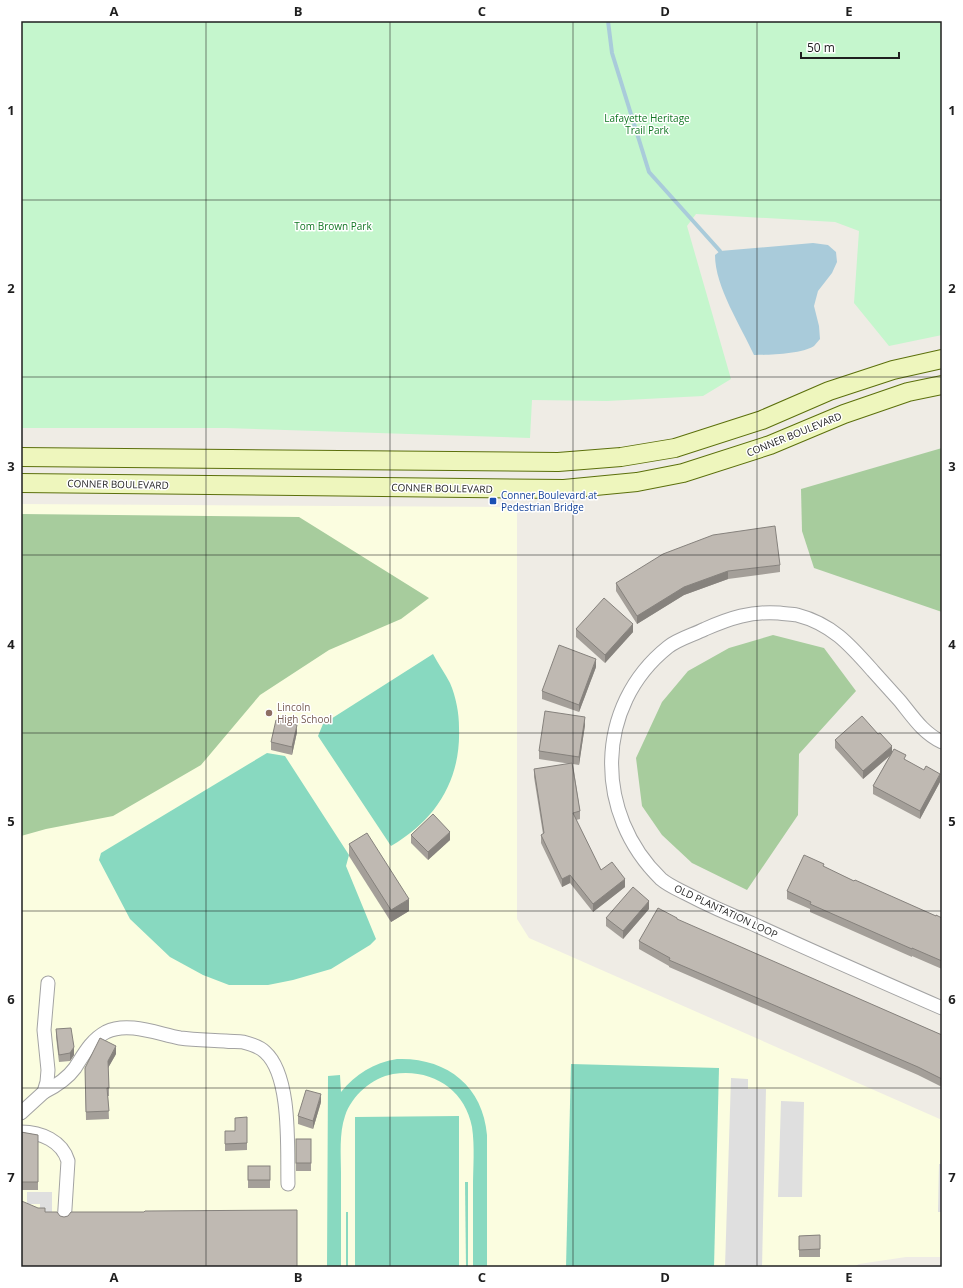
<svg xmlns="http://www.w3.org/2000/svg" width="963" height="1288" viewBox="0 0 963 1288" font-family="'Open Sans',sans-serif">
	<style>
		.education { fill: #fbfde0 }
		.forest { fill: #a7cc9d }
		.park { fill: #c5f6cd }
		.pitch { fill: #88d9c0 }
		.parking { fill: #dfdfdf }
		.water { fill: #a9cbda }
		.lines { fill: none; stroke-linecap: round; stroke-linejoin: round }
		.stream { stroke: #a9cbda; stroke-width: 4 }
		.minor-casing { stroke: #a3a3a3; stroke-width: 15 }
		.secondary-casing { stroke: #5c700c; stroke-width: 20 }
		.minor { stroke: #fff; stroke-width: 13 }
		.secondary { stroke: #eef6bd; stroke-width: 18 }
		.wall { fill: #a49f99 }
		.shaded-wall { fill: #86827d }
		.building { fill: #bfb9b2; stroke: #86827d }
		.grid { fill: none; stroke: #1f1f1f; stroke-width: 1; stroke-opacity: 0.55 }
		.transit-dot { fill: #1a4fb4; stroke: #fff; stroke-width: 1.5 }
		.education-dot { fill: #8d6e63; stroke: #fff; stroke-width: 1.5 }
		.labels { text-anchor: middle; stroke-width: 3; stroke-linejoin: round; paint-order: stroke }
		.park-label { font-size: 10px; fill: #127723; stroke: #fff }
		.street-label { font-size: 10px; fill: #1f1f1f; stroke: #fff }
		.transit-label { font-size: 10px; fill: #164399; stroke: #fff; text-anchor: start }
		.education-label { font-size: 10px; fill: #785e54; stroke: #fff; text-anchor: start }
		.neatline { fill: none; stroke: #1f1f1f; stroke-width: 1.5 }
		.grid-label { font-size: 13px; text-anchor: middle; font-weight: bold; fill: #1f1f1f }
	</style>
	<rect width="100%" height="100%" fill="#efece5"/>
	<polygon class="education" points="21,504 517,507 517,919 529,938 942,1120 942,1257 906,1257 859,1264 853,1267 21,1267"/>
	<g class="forest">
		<polygon points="942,448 942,612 814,568 802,531 801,489"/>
		<polygon points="21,514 299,517 429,598 401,619 329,650 260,695 201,765 113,816 46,829 21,836"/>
		<polygon points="773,635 824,648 856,691 799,754 798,815 747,890 692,863 662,835 642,806 636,758 662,702 688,671 729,648"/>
	</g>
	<polygon class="park" points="21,21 942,21 942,335 889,346 854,303 859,231 835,222 696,214 687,226 731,379 703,396 607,401 532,400 530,438 226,428 21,428"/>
	<g class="pitch">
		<path d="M433,654C438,664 445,673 450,683C456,697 459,713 459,728C461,780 436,820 391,846L318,736L323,724Z"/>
		<polygon points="267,753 285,756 349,855 346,866 376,939 370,945 331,969 293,980 268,985 229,985 203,975 170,957 130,919 99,860 101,853"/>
		<path d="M397,1059C445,1057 483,1085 487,1135V1267H473C473,1241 473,1214 473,1188C473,1168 475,1147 472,1127C465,1089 431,1068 393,1074C372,1078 352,1095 345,1116C339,1134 341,1154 341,1173C341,1204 341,1236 341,1267H327L328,1076L340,1075L341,1092C356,1074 373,1063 397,1059Z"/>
		<polygon points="571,1064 719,1068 714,1267 566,1267"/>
		<polygon points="459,1116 459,1267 355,1267 355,1117"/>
		<polygon points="465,1182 468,1182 468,1267 466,1267"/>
		<rect x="346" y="1212" width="2" height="55"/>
	</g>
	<g class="parking">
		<polygon points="731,1078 748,1079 748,1089 766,1089 762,1267 725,1267"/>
		<polygon points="781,1101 804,1102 802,1197 778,1197"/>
		<polygon points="939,1164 942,1164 942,1212 938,1212"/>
		<polygon points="27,1192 52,1192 52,1224 40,1224 40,1204 27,1204"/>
	</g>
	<path class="water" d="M813,243L828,245L836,252L837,262L832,273L818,291L814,306L819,326L820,339C818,341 816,344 814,346C802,354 769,355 754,355C741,326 715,287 715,255L720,251Z"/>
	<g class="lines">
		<polyline class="stream" points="608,21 612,53 649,172 720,251"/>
		<defs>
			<g id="minor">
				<path d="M942,742C923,733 913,717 900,701C891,691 882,681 873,671C850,645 832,624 797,615C792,614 785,614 779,613C751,611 730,618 705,629C693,635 678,639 668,647C594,706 594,814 661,879C668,885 677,889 685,893C706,904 728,914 751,923C814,952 878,980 942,1008"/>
				<path d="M44,1092C56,1086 67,1079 75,1068C84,1054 91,1040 106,1032C128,1021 158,1034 180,1038C195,1040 210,1040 225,1041C231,1042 238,1041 243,1042C251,1044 260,1047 265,1052C292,1076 287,1150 288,1184"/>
				<polyline points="21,1113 44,1092 47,1082 48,1070 44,1030 48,983"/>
				<path d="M21,1132C41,1132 62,1141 68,1161L64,1224"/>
			</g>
			<g id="secondary">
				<polyline points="21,457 558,462 621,457 675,448 762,420 829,391 893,370 942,359"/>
				<polyline points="21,483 564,489 637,482 683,473 770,445 844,414 908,392 942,385"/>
			</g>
		</defs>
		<use href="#minor" class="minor-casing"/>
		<use href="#secondary" class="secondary-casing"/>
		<use href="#minor" class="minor"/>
		<use href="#secondary" class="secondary"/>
	</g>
	<g class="wall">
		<polygon points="780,565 780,572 728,579 684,595 637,624 616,591 616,583"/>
		<polygon points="576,629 633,632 605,663 576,637"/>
		<polygon points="596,667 579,712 542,699 542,691"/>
		<polygon points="585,725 579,765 573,764 580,811 580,819 576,820 601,870 625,887 593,912 570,883 562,887 541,843 541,835 543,834 534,777 534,769 571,764 539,759 539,751"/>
		<polygon points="297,732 292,755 271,750 271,742"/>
		<polygon points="835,740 892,753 906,761 940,782 920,819 873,794 873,786 891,754 863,779 835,748"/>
		<polygon points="411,835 450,840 428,860 411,843"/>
		<polygon points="349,844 409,911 391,922 349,856"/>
		<polygon points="824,867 854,881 936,916 942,918 942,969 912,956 912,957 810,912 810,909 787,899 787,891"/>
		<polygon points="649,909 623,939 606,926 606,918"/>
		<polygon points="677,920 942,1035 942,1087 918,1075 669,967 669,966 639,949 639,941"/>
		<polygon points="56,1029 74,1055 70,1061 59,1062 56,1037"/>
		<polygon points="116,1054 108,1068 109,1088 109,1096 108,1096 109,1119 86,1120 85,1068"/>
		<polygon points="321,1102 313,1129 298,1124 298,1116"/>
		<polygon points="247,1117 247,1150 225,1151 225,1131 235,1131"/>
		<polygon points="21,1132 38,1135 38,1190 21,1190"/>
		<rect x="296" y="1139" width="15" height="32"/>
		<rect x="248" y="1166" width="22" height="22"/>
		<polygon points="820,1235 820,1257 799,1257 799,1236"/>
	</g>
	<g class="shaded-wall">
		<polygon points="728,571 728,579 684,595 637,624 637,616 684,587"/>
		<polygon points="633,624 633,632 605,663 605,655"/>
		<polygon points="596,659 596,667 579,712 579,705"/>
		<polygon points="585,717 585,725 579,765 579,757"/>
		<polygon points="297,725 297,732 292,755 292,747"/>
		<polygon points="892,746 892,754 863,779 863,771"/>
		<polygon points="940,774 940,782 920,819 920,811"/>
		<polygon points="450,832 450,840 428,860 428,852"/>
		<polygon points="570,875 570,883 562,887 562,879"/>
		<polygon points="625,879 625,887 593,912 593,904"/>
		<polygon points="409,899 409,911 391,922 391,910"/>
		<polygon points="649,901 649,909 623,939 623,931"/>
		<polygon points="116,1046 116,1054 108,1068 108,1061"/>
		<polygon points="74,1047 74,1055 70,1061 70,1053"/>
		<polygon points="321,1094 321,1102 313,1129 313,1121"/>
	</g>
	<g class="building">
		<polygon points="775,526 780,565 728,571 684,587 637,616 616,583 663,554 713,535"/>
		<polygon points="604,598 633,624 605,655 576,629"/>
		<polygon points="559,645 596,659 579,705 542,691"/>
		<polygon points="545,711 585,717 579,757 539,751"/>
		<polygon points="862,716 878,734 880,733 892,746 863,771 835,740"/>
		<polygon points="276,720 297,725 292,747 271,742"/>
		<polygon points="894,749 906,755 904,759 924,770 926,766 940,774 920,811 873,786"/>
		<polygon points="572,763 580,811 573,813 601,870 612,862 625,879 593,904 570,875 562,879 541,835 544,833 534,769"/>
		<polygon points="433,814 450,832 428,852 411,835"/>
		<polygon points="367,833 409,899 391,910 349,844"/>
		<polygon points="804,855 824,864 823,866 854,881 855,880 936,916 936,915 942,918 942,961 912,948 912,949 810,904 811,902 787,891"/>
		<polygon points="633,887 649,901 623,931 606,918"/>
		<polygon points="658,908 677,918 677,919 942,1035 942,1079 918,1067 669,960 670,958 639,941"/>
		<polygon points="71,1028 74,1047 70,1053 59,1055 56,1029"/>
		<polygon points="100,1038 116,1046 108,1061 109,1088 107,1088 109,1111 86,1112 85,1068"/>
		<polygon points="306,1090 321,1094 313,1121 298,1116"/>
		<polygon points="247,1117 247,1143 225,1144 225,1131 235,1131 235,1118"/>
		<polygon points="21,1132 38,1135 38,1182 21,1182"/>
		<rect x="296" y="1139" width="15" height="24"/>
		<rect x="248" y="1166" width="22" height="14"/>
		<polygon points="21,1201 24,1202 38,1208 45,1208 45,1212 57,1212 60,1216 64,1217 68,1216 71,1212 144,1212 145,1211 297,1210 297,1267 21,1267"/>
		<polygon points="820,1235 820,1249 799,1250 799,1236"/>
	</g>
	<path class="grid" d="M206,21V1267M390,21V1267M573,21V1267M757,21V1267M21,200H942M21,377H942M21,555H942M21,733H942M21,911H942M21,1088H942"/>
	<rect class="transit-dot" x="489" y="497" width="8" height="8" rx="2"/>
	<circle class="education-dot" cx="269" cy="713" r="4"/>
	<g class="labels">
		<g class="park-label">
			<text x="647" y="122">Lafayette Heritage<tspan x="647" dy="12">Trail Park</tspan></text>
			<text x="333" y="230">Tom Brown Park</text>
		</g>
		<g class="street-label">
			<text transform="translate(794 434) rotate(-22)" y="4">CONNER BOULEVARD</text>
			<text transform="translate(118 484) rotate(1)" y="4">CONNER BOULEVARD</text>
			<text transform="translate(442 488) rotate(1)" y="4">CONNER BOULEVARD</text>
			<text transform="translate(726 911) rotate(25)" y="4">OLD PLANTATION LOOP</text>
		</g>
		<g class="transit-label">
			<text x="501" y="499">Conner Boulevard at<tspan x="501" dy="12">Pedestrian Bridge</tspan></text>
		</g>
		<g class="education-label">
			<text x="277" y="711">Lincoln<tspan x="277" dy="12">High School</tspan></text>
		</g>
	</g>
	<rect width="963" height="1288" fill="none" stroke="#ffffff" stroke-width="44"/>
	<path d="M801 52v6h98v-6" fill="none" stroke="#1f1f1f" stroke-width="2"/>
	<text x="807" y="52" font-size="12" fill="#1f1f1f" stroke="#ffffff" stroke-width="3" paint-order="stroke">50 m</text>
	<rect x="22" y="22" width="919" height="1244" class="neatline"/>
	<g class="grid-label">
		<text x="114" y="16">A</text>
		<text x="298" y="16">B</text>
		<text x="482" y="16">C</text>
		<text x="665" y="16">D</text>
		<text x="849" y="16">E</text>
		<text x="11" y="115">1</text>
		<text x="952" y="115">1</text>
		<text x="11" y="293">2</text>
		<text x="952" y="293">2</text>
		<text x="11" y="471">3</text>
		<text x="952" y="471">3</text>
		<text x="11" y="649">4</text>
		<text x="952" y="649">4</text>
		<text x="11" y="826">5</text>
		<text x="952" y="826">5</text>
		<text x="11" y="1004">6</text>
		<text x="952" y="1004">6</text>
		<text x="11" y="1182">7</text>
		<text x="952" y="1182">7</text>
		<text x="114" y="1282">A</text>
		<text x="298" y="1282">B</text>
		<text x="482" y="1282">C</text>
		<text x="665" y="1282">D</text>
		<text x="849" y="1282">E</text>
	</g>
</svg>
